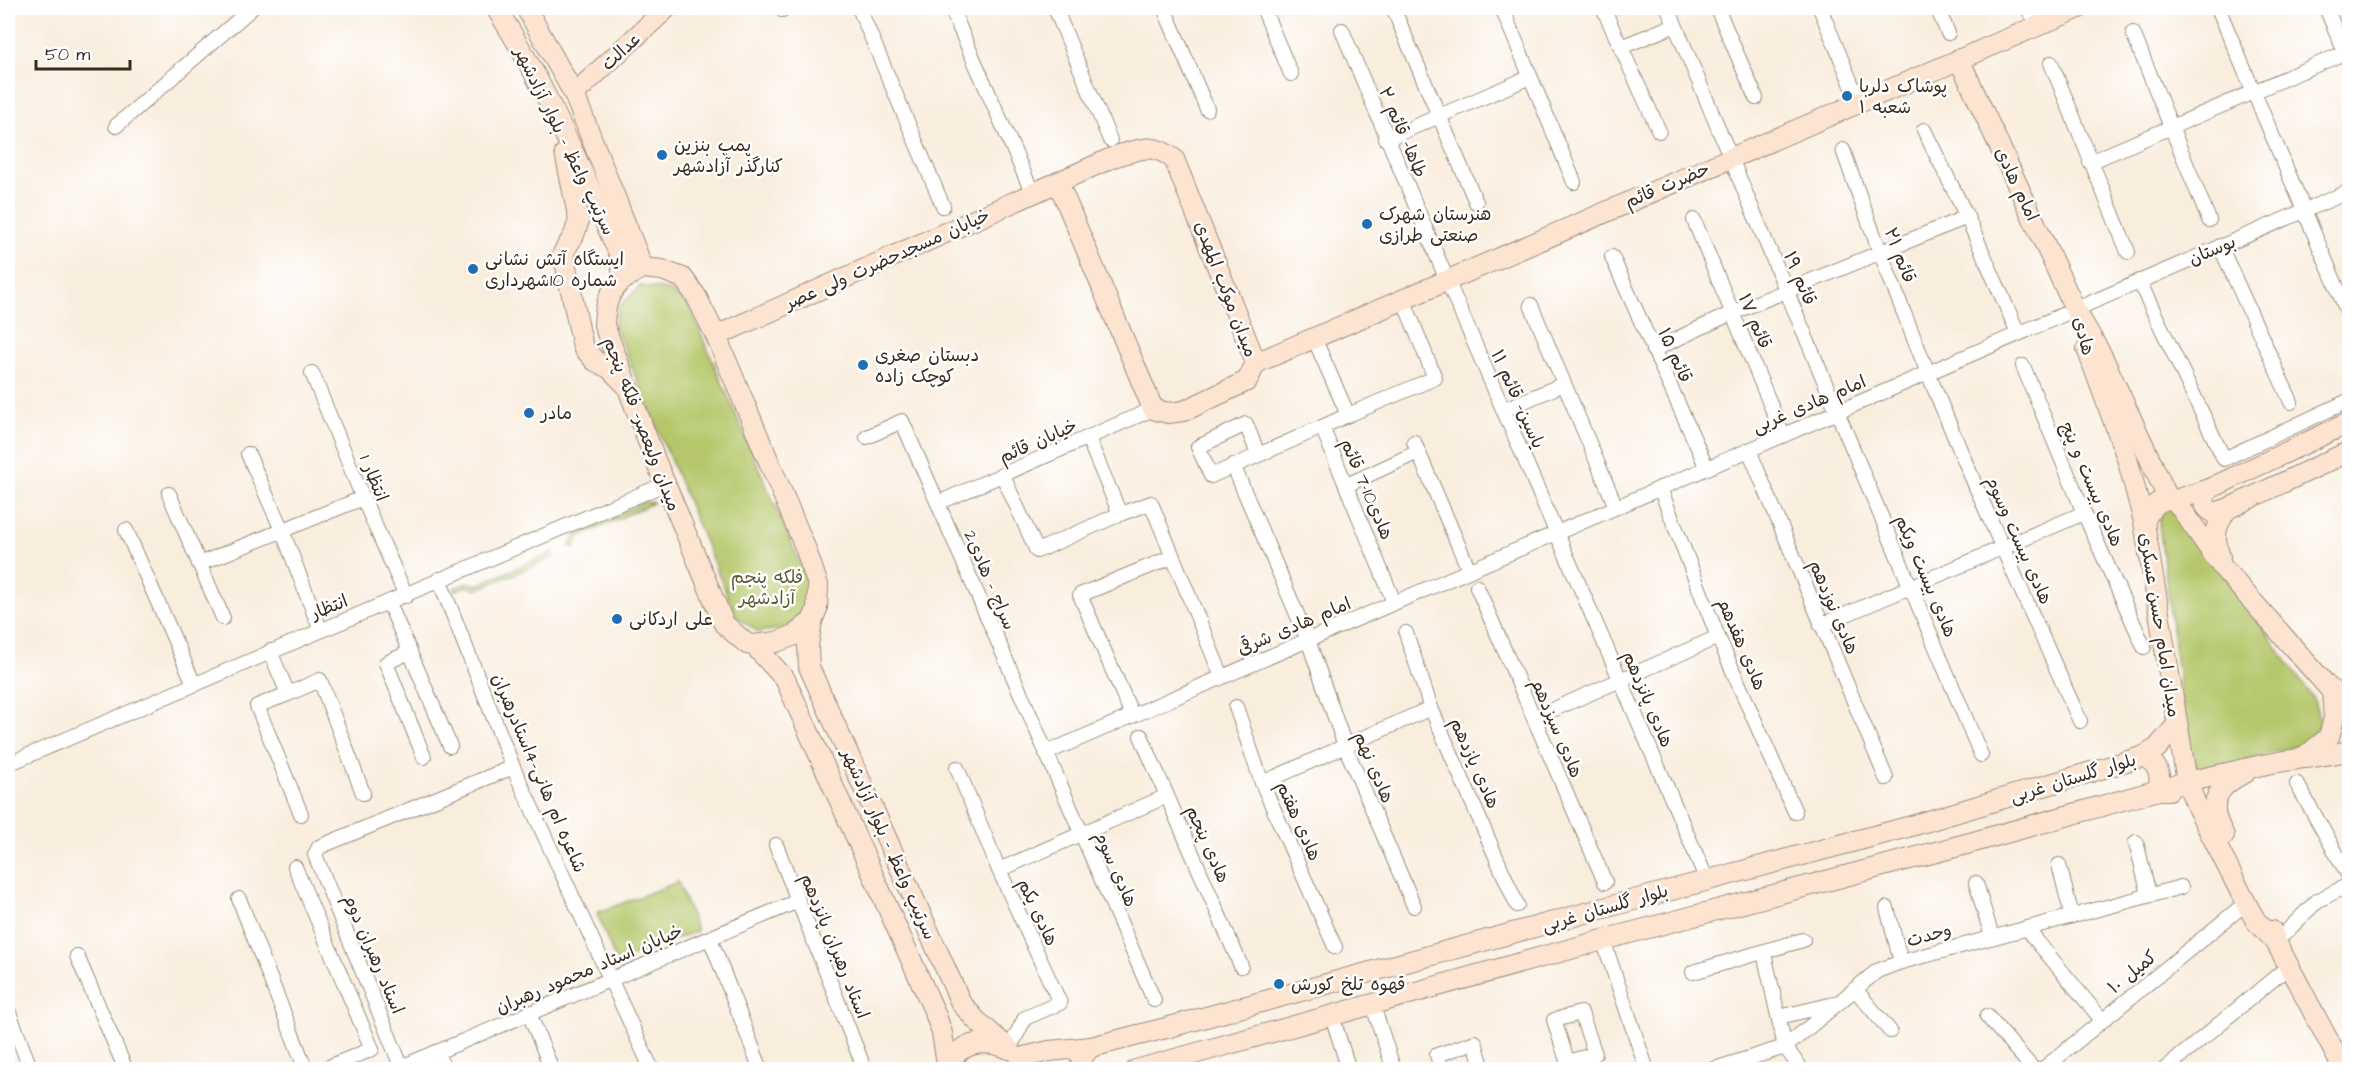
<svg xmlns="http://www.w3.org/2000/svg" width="2357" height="1077" viewBox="0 0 2357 1077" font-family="'Architects Daughter','Playpen Sans Arabic',sans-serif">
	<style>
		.green { fill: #b5c76a; stroke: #787844; stroke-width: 1.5 }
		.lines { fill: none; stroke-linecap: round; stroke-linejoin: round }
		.street-casing { stroke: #9a8c7e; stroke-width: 16 }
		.secondary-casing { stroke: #9a8c7e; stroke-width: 22 }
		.street { stroke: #fff; stroke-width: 14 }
		.secondary { stroke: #fde4d1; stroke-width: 20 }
		.poi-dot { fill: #1f6fb2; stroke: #fff; stroke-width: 2 }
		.labels { text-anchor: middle; stroke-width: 5; stroke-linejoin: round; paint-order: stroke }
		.street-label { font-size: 18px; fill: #3b2a1e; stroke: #fff }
		.poi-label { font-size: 18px; fill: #3b2a1e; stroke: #fff; text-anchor: start }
		.park-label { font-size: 18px; fill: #605935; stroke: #fff }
	</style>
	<rect width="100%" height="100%" fill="#fff"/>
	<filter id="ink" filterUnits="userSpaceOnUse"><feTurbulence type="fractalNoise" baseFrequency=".0167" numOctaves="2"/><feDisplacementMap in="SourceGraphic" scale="12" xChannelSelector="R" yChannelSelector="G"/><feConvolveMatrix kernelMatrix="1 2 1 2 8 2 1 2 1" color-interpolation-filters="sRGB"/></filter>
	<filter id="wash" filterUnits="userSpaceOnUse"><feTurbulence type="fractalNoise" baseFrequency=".008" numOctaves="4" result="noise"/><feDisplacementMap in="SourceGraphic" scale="24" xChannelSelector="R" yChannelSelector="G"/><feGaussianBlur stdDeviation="1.35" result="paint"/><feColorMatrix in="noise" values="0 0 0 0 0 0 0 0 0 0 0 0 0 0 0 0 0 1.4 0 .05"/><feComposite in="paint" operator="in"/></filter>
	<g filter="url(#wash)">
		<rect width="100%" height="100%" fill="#f9eddd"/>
		<g class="green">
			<polygon points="640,286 669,290 689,306 815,598 806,618 780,629 758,632 736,616 614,325 619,307"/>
			<polygon points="643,502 653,503 579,537 574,548 569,546 575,535"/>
			<polygon points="2165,509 2172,509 2221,570 2313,698 2321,723 2310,742 2201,773 2188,754 2159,524 2160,514"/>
			<polygon points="553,552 555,557 476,590 467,586 455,591 454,588 468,582 478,585"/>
			<polygon points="678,882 697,931 616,962 597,913"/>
		</g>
	</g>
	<g filter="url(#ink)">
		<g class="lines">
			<defs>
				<g id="street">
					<polyline points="780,8 782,10"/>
					<polyline points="859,8 943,206"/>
					<polyline points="951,8 1033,194"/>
					<polyline points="1055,8 1110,140"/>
					<polyline points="1164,8 1207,109"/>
					<polyline points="1263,8 1291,74"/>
					<polyline points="1393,8 1476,202"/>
					<polyline points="1502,8 1574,182"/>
					<polyline points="1603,8 1659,131"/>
					<polyline points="1668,8 1981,755"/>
					<polyline points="1717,8 1756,98"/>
					<polyline points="1820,8 1859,102"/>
					<polyline points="1937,8 1948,33"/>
					<polyline points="2028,8 2030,13"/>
					<polyline points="2218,8 2350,318"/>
					<polyline points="2326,8 2350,64"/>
					<polyline points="1342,30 1447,280 1707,880"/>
					<polyline points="2133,33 2209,220"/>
					<polyline points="1621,47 1675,25"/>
					<polyline points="2051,63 2128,252"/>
					<polyline points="116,126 252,8"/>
					<polyline points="1924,130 1967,217 2018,333"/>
					<polyline points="1386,139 1530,77"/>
					<path d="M1843,150C1911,345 1995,533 2080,721"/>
					<polyline points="2090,162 2344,53"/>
					<polyline points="1694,220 1783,435"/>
					<polyline points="2220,246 2291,402"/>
					<polyline points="1612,257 1707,468"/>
					<polyline points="2139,281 2224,459 2350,400"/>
					<polyline points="1531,305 1616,507"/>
					<polyline points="1314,338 1348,415 1322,427 1394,602"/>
					<polyline points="1653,350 1732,313 1967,217"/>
					<polyline points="2023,366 2084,513 2144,647"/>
					<polyline points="312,373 363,498 406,596"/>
					<polyline points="1503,410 1564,384"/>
					<polyline points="1348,415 1435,378 1403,299"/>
					<polyline points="867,437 902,421 1154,1000"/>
					<polyline points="1088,438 1120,514"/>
					<polyline points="1414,442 1469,570"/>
					<polyline points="1749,450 1886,778"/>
					<polyline points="248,454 282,530 320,629"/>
					<polyline points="1258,454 1246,424 1198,447 1211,476 1322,427"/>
					<polyline points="1233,465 1308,640 1345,746 1414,906"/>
					<polyline points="1003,476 1037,551 1120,514 1151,503 1222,677"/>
					<polyline points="1347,485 1418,452"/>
					<polyline points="1660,488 1718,637 1795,812"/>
					<polyline points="169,494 223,618"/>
					<polyline points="938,503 1153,409"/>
					<polyline points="126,530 194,684"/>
					<polyline points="199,564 363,498"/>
					<polyline points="439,579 513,767 652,1070"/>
					<polyline points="1477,587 1605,882"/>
					<polyline points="389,603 450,746"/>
					<polyline points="1821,625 2084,513"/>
					<polyline points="1406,633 1431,708 1517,905"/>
					<polyline points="270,651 288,694 320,680 363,793"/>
					<polyline points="410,652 386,663 424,757"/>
					<polyline points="288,694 257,706 301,814"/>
					<polyline points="1236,707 1262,783 1335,947"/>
					<polyline points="1132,715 1080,595 1172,557"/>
					<polyline points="1534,718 1718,637"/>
					<polyline points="1141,736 1241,966"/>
					<polyline points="1046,753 2350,191"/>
					<polyline points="8,764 665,484"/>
					<polyline points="957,768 999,870 1060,1003 1025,1018 1009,1049"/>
					<polyline points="1262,783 1431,708"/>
					<polyline points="2297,784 2350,878"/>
					<polyline points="2136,842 2149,895"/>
					<polyline points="776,845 861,1060"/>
					<polyline points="2059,865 2072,916"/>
					<polyline points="295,867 372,1049 322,1070"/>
					<polyline points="999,870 1167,796"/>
					<polyline points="1976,883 1992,937"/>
					<polyline points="239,899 306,1070"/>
					<polyline points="1887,908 1901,962"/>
					<polyline points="2026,928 2102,1020"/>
					<polyline points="710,938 761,1070"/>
					<polyline points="1603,940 1647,1070"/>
					<polyline points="2276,942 2317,901 2350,884"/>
					<polyline points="1764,953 1785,1047 1802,1070"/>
					<polyline points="77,956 126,1070"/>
					<polyline points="1693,972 1803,940"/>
					<polyline points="1855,989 1890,1031"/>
					<polyline points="8,1010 31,1070"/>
					<polyline points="529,1013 552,1070"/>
					<polyline points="1376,1015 1394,1070"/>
					<polyline points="1332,1016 1349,1070"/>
					<polyline points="1987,1016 2034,1070"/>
					<polyline points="1779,1017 1834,1004"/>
					<polyline points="436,1052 445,1070"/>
					<polyline points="1568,1062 1595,1054 1581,1013 1554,1020 1570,1070"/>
					<polyline points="401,1066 315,855 319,847 513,767"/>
					<polyline points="394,1070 798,901"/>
					<polyline points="1442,1070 1437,1055 1475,1042 1483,1070"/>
					<polyline points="1711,1070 1785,1047 1877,971 1901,962 2181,887"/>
					<polyline points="2042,1070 2246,903"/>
					<polyline points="2164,1070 2289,966"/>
				</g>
				<g id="secondary">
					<path d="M496,8C547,87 583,174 622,260V279"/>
					<polyline points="526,8 574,94 643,268"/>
					<polyline points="1959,59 2075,309 2102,356 2168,498"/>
					<polyline points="574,94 667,8"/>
					<polyline points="565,153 579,220 574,235 563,253 583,347 595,361 609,368 625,384"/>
					<path d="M643,268L662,270L683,278L696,296L716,336L805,547L818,585L817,609L812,621L793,636L776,642L754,645L747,644L724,624L654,457L604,325C605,293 615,282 643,268Z"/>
					<path d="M716,336L1116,156C1141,149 1152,142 1174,159L1256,363L1247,381L1184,411L1168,413L1153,409L1058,182"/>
					<polyline points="2087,349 2127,458 2144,522"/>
					<polyline points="1256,363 2079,8"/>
					<path d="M2209,489C2201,499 2203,506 2213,513L2227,509"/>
					<polyline points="2175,500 2209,489 2350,422"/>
					<path d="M2220,557C2213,535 2215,528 2227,509L2350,451"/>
					<polyline points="812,621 808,646 809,667 961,1003 976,1020 1009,1049"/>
					<polyline points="754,645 785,679 935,1013 942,1033 947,1064"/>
					<path d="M2332,690L2334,718L2329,737L2304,758L2267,764L2187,782L2144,522C2150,509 2158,496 2175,500L2223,568L2350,712"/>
					<path d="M2144,756C2158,765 2162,774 2158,790H2169"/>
					<polyline points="2307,758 2350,751"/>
					<path d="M2224,835C2207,806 2214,787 2245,773"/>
					<polyline points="2272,931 2276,942 2344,1070"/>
					<polyline points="1020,1058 1049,1051 1091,1047 1166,1028 1615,905 1908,827 2144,756 2157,748 2176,726"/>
					<path d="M944,1070C957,1043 982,1038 1007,1048"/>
					<path d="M1083,1070C1078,1060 1085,1053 1091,1047"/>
					<polyline points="1136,1070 1603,940 1970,843 2187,782 2198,809 2246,903 2256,921 2276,942"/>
				</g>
			</defs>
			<use href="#street" class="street-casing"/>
			<use href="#secondary" class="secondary-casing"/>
			<use href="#street" class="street"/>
			<use href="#secondary" class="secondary"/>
		</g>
	</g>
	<g class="poi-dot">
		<circle cx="1847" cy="96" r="6"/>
		<circle cx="662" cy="155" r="6"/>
		<circle cx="1367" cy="224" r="6"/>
		<circle cx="473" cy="269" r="6"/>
		<circle cx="863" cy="365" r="6"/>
		<circle cx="529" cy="413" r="6"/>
		<circle cx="617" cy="619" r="6"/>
		<circle cx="1279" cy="984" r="6"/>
	</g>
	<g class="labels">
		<g class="street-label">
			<text transform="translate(621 51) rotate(-43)" y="6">عدالت</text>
			<text transform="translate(1403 132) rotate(67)" y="6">طاها- قائم ۲</text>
			<text transform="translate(565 141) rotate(64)" y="6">سرتیپ واعظ - بلوار آزادشهر</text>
			<text transform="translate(2017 184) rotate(65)" y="6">امام هادی</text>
			<text transform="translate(1667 185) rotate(-23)" y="6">حضرت قائم</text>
			<text transform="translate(2212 250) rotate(-23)" y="6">بوستان</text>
			<text transform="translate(1900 255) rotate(69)" y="6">قائم ۲۱</text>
			<text transform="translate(887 259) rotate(-24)" y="6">خیابان مسجدحضرت ولی عصر</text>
			<text transform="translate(1800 278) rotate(67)" y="6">قائم ۱۹</text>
			<text transform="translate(1226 289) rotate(69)" y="6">میدان موکب المهدی</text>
			<text transform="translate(1755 321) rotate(67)" y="6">قائم ۱۷</text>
			<text transform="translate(2084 336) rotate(75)" y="6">هادی</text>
			<text transform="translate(1675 355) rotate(66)" y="6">قائم ۱۵</text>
			<text transform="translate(1518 399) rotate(66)" y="6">یاسین- قائم ۱۱</text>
			<text transform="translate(1809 404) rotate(-23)" y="6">امام هادی غربی</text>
			<text transform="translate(642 424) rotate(69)" y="6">میدان ولیعصر- فلکه پنجم</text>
			<text transform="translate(1038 441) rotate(-24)" y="6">خیابان قائم</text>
			<text transform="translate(374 478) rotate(68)" y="6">انتظار 1</text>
			<text transform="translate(2092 484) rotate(67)" y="6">هادی بیست و پنج</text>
			<text transform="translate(1367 489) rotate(67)" y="6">هادی10-7 قائم</text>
			<text transform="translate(2019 540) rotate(66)" y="6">هادی بیست وسوم</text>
			<text transform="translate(1926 576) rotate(67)" y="6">هادی بیست ویکم</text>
			<text transform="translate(990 580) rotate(67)" y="6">سراج - هادی2</text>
			<text transform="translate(329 607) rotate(-22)" y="6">انتظار</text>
			<text transform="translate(1834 607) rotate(67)" y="6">هادی نوزدهم</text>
			<text transform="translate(2160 625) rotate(81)" y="6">میدان امام حسن عسکری</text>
			<text transform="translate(1294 626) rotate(-23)" y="6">امام هادی شرقی</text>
			<text transform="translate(1742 644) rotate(67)" y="6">هادی هفدهم</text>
			<text transform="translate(1648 699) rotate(67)" y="6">هادی پانزدهم</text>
			<text transform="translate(1557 728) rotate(67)" y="6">هادی سیزدهم</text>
			<text transform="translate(1475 763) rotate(66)" y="6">هادی یازدهم</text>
			<text transform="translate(1374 767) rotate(67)" y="6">هادی نهم</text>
			<text transform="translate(539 773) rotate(67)" y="6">شاعره ام هانی-4استادرهبران</text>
			<text transform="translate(2073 778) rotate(-17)" y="6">بلوار گلستان غربی</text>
			<text transform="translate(1299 821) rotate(66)" y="6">هادی هفتم</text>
			<text transform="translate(889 844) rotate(66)" y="6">سرتیپ واعظ - بلوار آزادشهر</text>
			<text transform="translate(1208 844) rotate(66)" y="6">هادی پنجم</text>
			<text transform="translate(1116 869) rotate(66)" y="6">هادی سوم</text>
			<text transform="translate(1605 908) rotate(-16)" y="6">بلوار گلستان غربی</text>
			<text transform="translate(1038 912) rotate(65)" y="6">هادی یکم</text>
			<text transform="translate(1929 935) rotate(-15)" y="6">وحدت</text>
			<text transform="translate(835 946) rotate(68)" y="6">استاد رهبران پانزدهم</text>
			<text transform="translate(374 954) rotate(67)" y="6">استاد رهبران دوم</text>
			<text transform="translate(589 969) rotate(-23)" y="6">خیابان استاد محمود رهبران</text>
			<text transform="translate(2132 972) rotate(-39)" y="6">کمیل ۱۰</text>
		</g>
		<g class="poi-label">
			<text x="1859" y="92">پوشاک دلربا<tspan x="1859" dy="21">شعبه ۱</tspan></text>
			<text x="674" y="151">پمپ بنزین<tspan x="674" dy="21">کنارگذر آزادشهر</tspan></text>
			<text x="1379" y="220">هنرستان شهرک<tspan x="1379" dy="21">صنعتی طرازی</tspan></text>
			<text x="485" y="265">ایستگاه آتش نشانی<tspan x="485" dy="21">شماره 10شهرداری</tspan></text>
			<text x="875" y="361">دبستان صغری<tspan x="875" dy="21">کوچک زاده</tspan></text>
			<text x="541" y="419">مادر</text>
			<text x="629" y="625">علی اردکانی</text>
			<text x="1291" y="990">قهوه تلخ کورش</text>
		</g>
		<g class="park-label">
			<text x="767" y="583">فلکه پنجم<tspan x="767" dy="21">آزادشهر</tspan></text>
		</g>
	</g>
	<rect width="2357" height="1077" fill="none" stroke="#fff" stroke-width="30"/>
	<path d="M36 60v9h94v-9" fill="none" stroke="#3b2a1e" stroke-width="3"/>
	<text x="45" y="60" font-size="18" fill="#3b2a1e" stroke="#ffffff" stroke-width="4.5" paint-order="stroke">50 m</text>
</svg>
